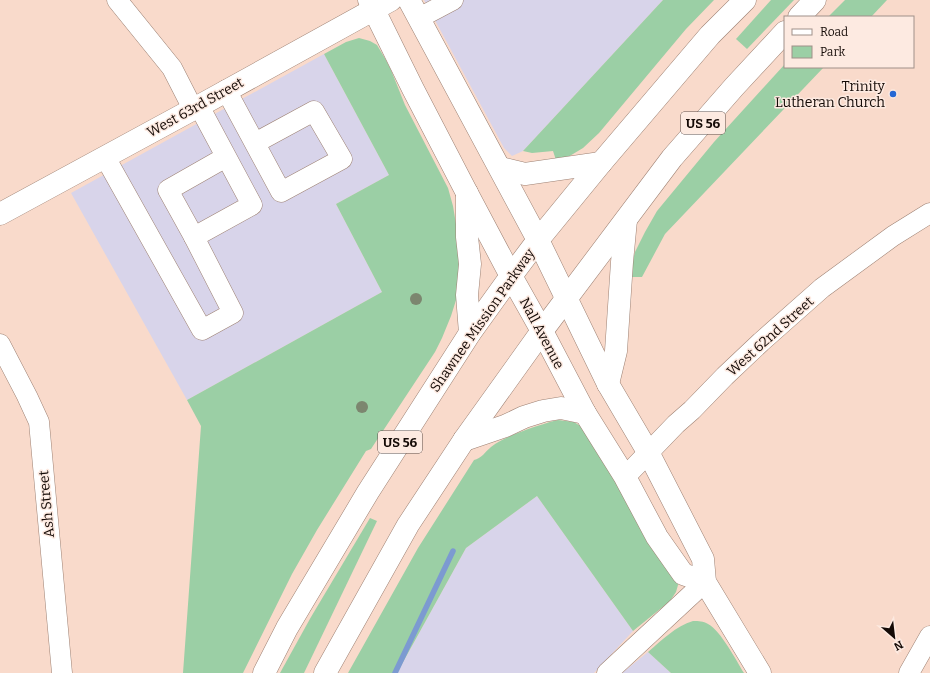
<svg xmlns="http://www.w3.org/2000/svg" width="930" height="673" viewBox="0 0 930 673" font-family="Bitter,serif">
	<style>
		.commercial { fill: #d8d4ea }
		.green { fill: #9bcfa5 }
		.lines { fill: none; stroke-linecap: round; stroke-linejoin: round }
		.stream { stroke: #7c9ad1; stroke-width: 5.5 }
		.minor-casing { stroke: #9d8173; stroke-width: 21 }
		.major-casing { stroke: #9d8173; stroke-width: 23 }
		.highway-casing { stroke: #9d8173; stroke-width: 23 }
		.minor { stroke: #fff; stroke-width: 20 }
		.major { stroke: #fff; stroke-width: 22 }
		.highway { stroke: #fff; stroke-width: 22 }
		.tree { fill: #7c866f }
		.poi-dot { fill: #2667d4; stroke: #fdeae1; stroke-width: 1.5 }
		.labels { text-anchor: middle; stroke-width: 3; stroke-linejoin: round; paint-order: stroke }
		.shield { fill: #fdeae1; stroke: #5a4d48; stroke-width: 1 }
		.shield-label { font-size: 13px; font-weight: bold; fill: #140a06 }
		.poi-label { font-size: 14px; fill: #140a06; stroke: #fdeae1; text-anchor: end }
		.street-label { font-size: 14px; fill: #140a06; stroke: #fdeae1 }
	</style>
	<rect width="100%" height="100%" fill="#f9dacb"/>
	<g class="commercial">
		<polygon points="424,0 663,0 523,151 512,156 504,148"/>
		<polygon points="324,54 389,175 336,204 382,292 187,400 71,193"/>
		<polygon points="537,496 633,631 594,673 397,673 466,548"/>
		<polygon points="648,652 671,673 622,673 627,669"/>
	</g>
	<g class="green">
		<polygon points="663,0 714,0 686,29 599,133 583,148 568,157 556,160 553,151 532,153 523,151"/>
		<polygon points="771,0 794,0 747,49 736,39"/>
		<polygon points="845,0 887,0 871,17 828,17"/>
		<polygon points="359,38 370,41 377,45 386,60 391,70 405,105 448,188 453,206 462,260 457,297 451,316 442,338 435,352 371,449 366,451 317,530 292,574 243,673 183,673 201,426 187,400 382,292 336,204 389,175 324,54 346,42"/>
		<polygon points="785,64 785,67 824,67 665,234 642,277 629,277 635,252 645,232 657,211 714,142"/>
		<path d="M558,420L574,422L582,427L678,580V585L676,592L670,601L633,631L537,496L466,548L397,673H348L418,548L474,460C481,459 486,451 491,447C502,438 516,434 528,429C538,426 548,422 558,420Z"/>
		<polygon points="370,518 377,521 304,673 280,673 311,617"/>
		<path d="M693,621C699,621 703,621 708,624C721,631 736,660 744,673H671L648,652C662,640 676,626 693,621Z"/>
	</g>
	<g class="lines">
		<polyline class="stream" points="395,673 453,551"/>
		<defs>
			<g id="minor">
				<polyline points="117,0 172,68 193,109"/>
				<polyline points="419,18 453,0"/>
				<polyline points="226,90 281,192 342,159 314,111 255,143"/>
				<polyline points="199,106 252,205 194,237 168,190 226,157"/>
				<polyline points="105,157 202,330 233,313 194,237"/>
				<polyline points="0,344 27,396 39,422 62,673"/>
				<polyline points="625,477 676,424 692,410 725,376 761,342 822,288 893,236 930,213"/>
				<polyline points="607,673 705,582"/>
				<polyline points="909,673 930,636"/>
			</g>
			<g id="major">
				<polyline points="369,0 413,89 467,193 511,276 542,331 585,413 625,477 657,537 683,574 705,582"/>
				<polyline points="409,0 538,240 608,384 648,452 703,559 705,582 760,673"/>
				<polyline points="0,214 199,106 391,0"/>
			</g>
			<g id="highway">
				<polyline points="799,17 815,0"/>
				<polyline points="500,168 525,174 601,163"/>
				<polyline points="467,193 467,237 470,264 467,295 470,333"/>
				<polyline points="608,384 616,351 622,262 626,220"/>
				<polyline points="464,440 505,426 524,417 543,411 561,408 585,413"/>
				<polyline points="264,673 287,628 368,492 470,333 511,276 538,240 601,163 710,35 745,0"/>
				<polyline points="325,673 408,525 464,440 542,331 672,158 734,87 785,32"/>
			</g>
		</defs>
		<use href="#minor" class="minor-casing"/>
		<use href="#major" class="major-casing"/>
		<use href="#highway" class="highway-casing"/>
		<use href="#minor" class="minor"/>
		<use href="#major" class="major"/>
		<use href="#highway" class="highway"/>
	</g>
	<g class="tree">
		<circle cx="416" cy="299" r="6"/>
		<circle cx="362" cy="407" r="6"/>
	</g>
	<circle class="poi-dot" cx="893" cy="94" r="4"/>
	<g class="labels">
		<g class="shield">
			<rect x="681" y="112" width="44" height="22" rx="3"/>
			<rect x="378" y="431" width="44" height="22" rx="3"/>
		</g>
		<g class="shield-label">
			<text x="703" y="128">US 56</text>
			<text x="400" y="447">US 56</text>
		</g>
		<g class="poi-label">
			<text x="885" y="91">Trinity<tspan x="885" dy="16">Lutheran Church</tspan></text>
		</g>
		<g class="street-label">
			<text transform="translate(195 107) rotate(-29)" y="5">West 63rd Street</text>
			<text transform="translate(482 320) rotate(-55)" y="5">Shawnee Mission Parkway</text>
			<text transform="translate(542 333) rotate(62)" y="5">Nall Avenue</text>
			<text transform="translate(770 336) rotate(-42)" y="5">West 62nd Street</text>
			<text transform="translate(46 504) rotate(-95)" y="5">Ash Street</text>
		</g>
	</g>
	<rect x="784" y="16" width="130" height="52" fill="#fdeae1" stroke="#a09089"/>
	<rect x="792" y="29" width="20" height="6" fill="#ffffff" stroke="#a09089"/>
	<text x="820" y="36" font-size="12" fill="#140a06">Road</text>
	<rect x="792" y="46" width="20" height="12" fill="#9bcfa5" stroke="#a09089"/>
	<text x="820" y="56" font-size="12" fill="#140a06">Park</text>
	<g transform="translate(894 637) rotate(152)" stroke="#fdeae1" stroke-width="3" paint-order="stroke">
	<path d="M0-3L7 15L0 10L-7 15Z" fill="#140a06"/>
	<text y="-6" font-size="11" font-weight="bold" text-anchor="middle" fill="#140a06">N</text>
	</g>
</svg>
